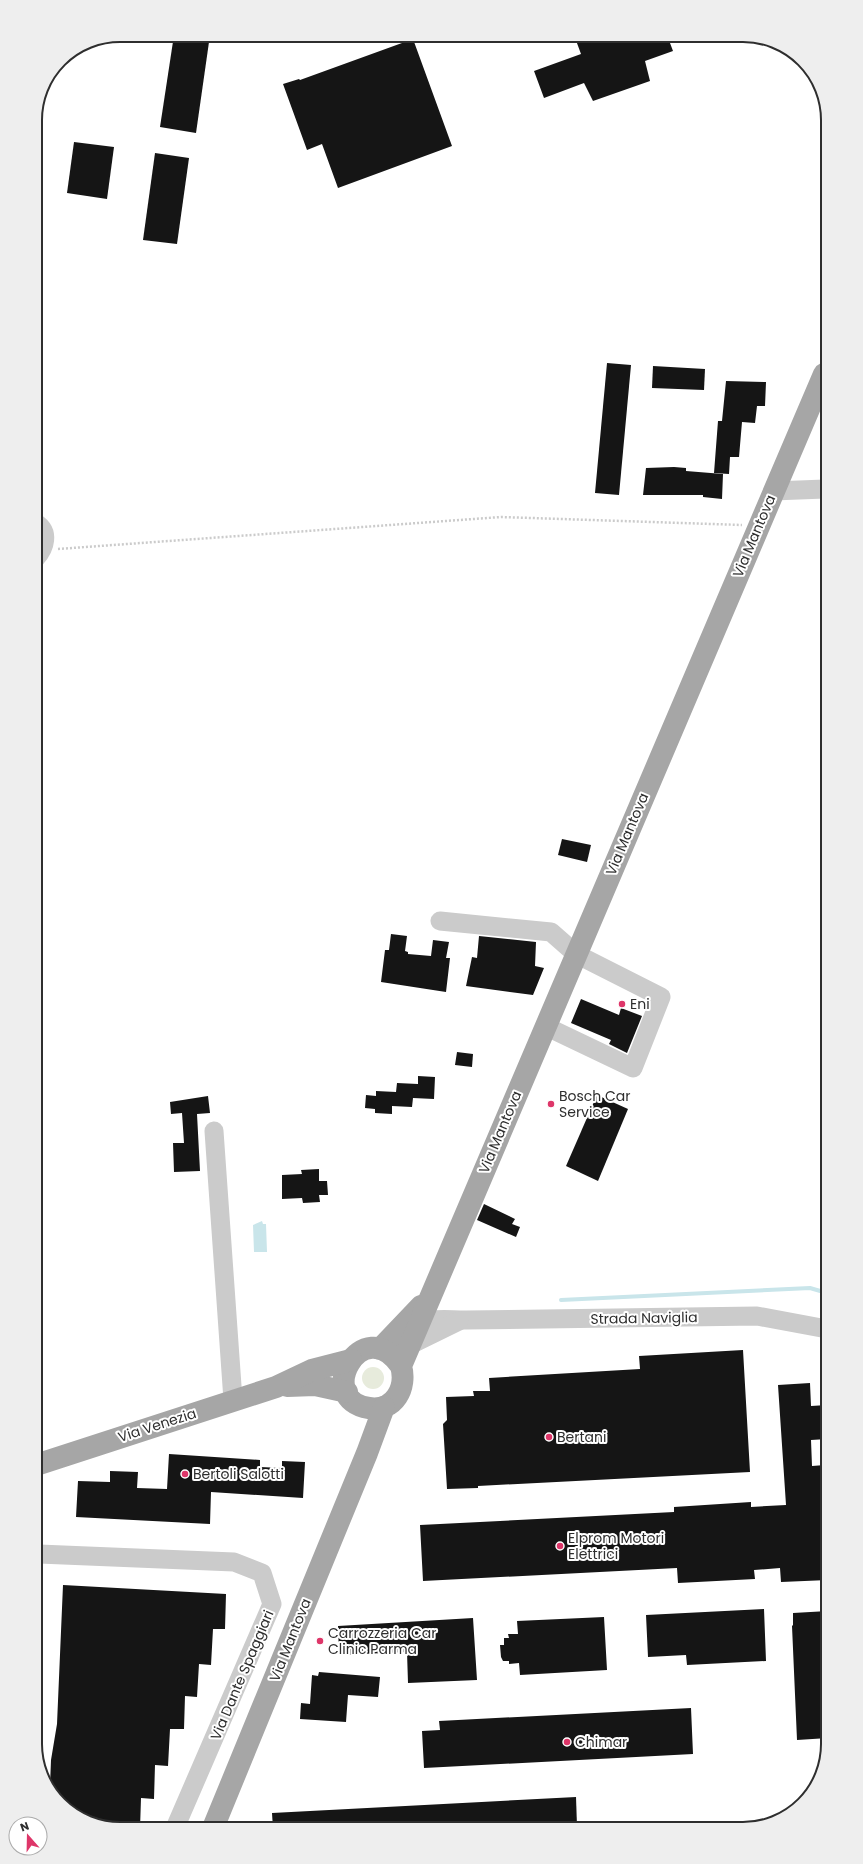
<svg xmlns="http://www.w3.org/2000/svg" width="863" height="1864" viewBox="0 0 863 1864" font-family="Poppins,sans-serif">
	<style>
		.green { fill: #e7ebdc }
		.water { fill: #c9e5ea }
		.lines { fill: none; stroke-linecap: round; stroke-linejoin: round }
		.stream { stroke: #c9e5ea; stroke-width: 4 }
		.building { fill: #151515 }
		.path { stroke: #cbcbcb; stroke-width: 2.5; stroke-dasharray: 2 2; stroke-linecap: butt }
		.minor { stroke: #cbcbcb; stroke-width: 19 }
		.major { stroke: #a6a6a6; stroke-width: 22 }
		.poi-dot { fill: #de3669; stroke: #fff; stroke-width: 1.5 }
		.labels { text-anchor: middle; stroke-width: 4; stroke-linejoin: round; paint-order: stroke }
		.street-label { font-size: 14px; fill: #2e2e2e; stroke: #fff }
		.poi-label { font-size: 14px; fill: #2e2e2e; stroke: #fff; text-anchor: start }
		.rim { fill: none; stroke: #2e2e2e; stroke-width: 2 }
	</style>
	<rect width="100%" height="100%" fill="#fff"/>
	<circle class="green" cx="373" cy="1378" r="11"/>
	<polygon class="water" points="262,1221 263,1224 266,1224 267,1252 254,1252 253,1225"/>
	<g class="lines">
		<polyline class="stream" points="561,1300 810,1288 827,1293"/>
	</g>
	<g class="building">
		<polygon points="174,35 210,35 196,133 160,127"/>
		<polygon points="574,35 667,35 673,51 645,61 650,81 593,101 584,83 544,98 534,71 581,54"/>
		<polygon points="413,39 452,146 338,188 322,144 307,150 283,84 299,79 300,80"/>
		<polygon points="74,142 114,147 107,199 67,193"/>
		<polygon points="155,153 189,158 177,244 143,240"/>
		<polygon points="607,363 631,365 619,495 595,493"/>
		<polygon points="653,366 705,369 704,390 652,388"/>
		<polygon points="726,381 766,382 765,406 757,406 755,423 742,422 739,457 730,457 729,474 714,473 718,421 722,421"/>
		<polygon points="674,467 686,468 686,471 723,474 722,499 703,497 703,495 643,495 646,468"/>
		<polygon points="562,839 591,845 587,862 558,855"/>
		<polygon points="391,934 407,936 405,951 408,952 408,954 431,956 433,940 449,942 446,958 450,958 446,992 381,982 385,950 389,950"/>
		<polygon points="479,936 536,942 535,966 544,968 533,995 466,986 472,957 477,958"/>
		<polygon points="581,999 619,1015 621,1008 642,1016 627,1053 609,1044 611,1040 571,1023"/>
		<polygon points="457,1052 473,1054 472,1067 455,1065"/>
		<polygon points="418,1076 435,1077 434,1099 413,1098 412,1107 392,1106 392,1114 375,1113 375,1109 365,1108 366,1095 376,1096 376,1091 396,1092 397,1083 418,1084"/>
		<polygon points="597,1095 628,1109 598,1181 566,1166"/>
		<polygon points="208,1096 210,1113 197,1114 200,1171 174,1172 173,1143 184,1143 182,1113 171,1114 170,1102"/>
		<polygon points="319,1169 319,1181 327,1181 328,1195 319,1195 320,1202 303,1203 302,1198 282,1199 282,1175 302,1174 301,1170"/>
		<polygon points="484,1204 515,1219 512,1224 520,1227 516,1237 477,1220"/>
		<polygon points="743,1350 750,1472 478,1486 478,1488 447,1489 443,1424 447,1420 446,1397 474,1396 473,1391 490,1391 489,1378 640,1369 639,1356"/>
		<polygon points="810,1383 811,1406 827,1405 827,1439 811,1440 812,1466 825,1465 827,1514 828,1580 781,1582 780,1568 754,1570 755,1579 678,1583 677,1568 423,1581 420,1525 674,1512 674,1507 751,1502 751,1507 786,1505 778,1385"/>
		<polygon points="169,1454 260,1460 260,1467 282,1468 282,1461 305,1462 303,1498 211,1492 210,1524 76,1517 78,1481 110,1482 110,1471 138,1472 137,1488 167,1489"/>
		<polygon points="63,1585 226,1594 225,1629 213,1629 211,1665 199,1664 197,1697 185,1696 184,1729 170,1729 168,1766 155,1765 154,1799 141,1798 140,1829 114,1829 68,1811 50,1786 51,1760 57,1724"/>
		<polygon points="764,1609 766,1661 687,1665 686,1655 648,1657 646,1615"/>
		<polygon points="828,1611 828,1738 797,1740 792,1626 793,1625 793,1613"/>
		<polygon points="604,1617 607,1670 520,1675 519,1663 509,1664 509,1661 503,1661 501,1657 500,1645 504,1645 504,1638 509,1638 508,1634 518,1634 517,1621"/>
		<polygon points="473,1618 477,1680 408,1683 407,1652 339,1655 338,1626"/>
		<polygon points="319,1672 380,1677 378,1697 348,1695 346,1722 300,1719 301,1703 310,1704 312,1675 318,1676"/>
		<polygon points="691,1708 693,1754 424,1768 422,1731 440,1730 439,1721"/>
		<polygon points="576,1797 577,1826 273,1828 272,1813"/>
	</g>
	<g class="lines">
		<polyline class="path" points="58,549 501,517 742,525"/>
		<g class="minor">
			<polyline points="773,491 825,489"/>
			<path d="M36,523C50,532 45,548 36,558"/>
			<polyline points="440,921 551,932 576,954 661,997 633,1068 545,1026"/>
			<polyline points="214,1131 233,1400"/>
			<path d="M409,1329C430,1316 443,1320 466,1320L757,1316L827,1329"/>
			<polyline points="410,1345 459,1321"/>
			<polyline points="39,1554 234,1562 262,1573 272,1604 175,1828"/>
		</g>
		<g class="major">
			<polyline points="380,1349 421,1306"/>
			<path d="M401,1366C362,1310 313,1400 369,1408C395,1412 407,1387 401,1366L824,374"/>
			<polyline points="287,1386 315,1385 347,1392"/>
			<polyline points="39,1464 276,1387 312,1370 351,1360"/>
			<polyline points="213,1828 367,1453 384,1407"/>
		</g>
	</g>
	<g class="poi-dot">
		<circle cx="622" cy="1004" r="4"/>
		<circle cx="551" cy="1104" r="4"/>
		<circle cx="549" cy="1437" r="4"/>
		<circle cx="185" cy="1474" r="4"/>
		<circle cx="560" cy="1546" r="4"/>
		<circle cx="320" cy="1641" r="4"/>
		<circle cx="567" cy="1742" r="4"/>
	</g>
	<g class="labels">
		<g class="street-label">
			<text transform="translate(754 536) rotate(-67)" y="5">Via Mantova</text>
			<text transform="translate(627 834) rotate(-67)" y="5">Via Mantova</text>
			<text transform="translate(500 1132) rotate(-67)" y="5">Via Mantova</text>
			<text transform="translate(644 1318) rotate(-1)" y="5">Strada Naviglia</text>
			<text transform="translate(157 1425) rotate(-18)" y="5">Via Venezia</text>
			<text transform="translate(290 1640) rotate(-68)" y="5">Via Mantova</text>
			<text transform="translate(242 1675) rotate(-67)" y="5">Via Dante Spaggiari</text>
		</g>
		<g class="poi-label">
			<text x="630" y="1009">Eni</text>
			<text x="559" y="1101">Bosch Car<tspan x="559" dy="16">Service</tspan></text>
			<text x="557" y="1442">Bertani</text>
			<text x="193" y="1479">Bertoli Salotti</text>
			<text x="568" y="1543">Elprom Motori<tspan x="568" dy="16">Elettrici</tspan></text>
			<text x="328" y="1638">Carrozzeria Car<tspan x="328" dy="16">Clinic Parma</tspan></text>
			<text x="575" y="1747">Chimar</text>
		</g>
	</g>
	<path d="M0 0H863V1864H0ZM120 42H743A78 78 0 0 1 821 120V1744A78 78 0 0 1 743 1822H120A78 78 0 0 1 42 1744V120A78 78 0 0 1 120 42Z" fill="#eee" fill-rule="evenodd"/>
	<path class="rim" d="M120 42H743A78 78 0 0 1 821 120V1744A78 78 0 0 1 743 1822H120A78 78 0 0 1 42 1744V120A78 78 0 0 1 120 42Z"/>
	<g transform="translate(28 1836) rotate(340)"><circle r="19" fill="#ffffff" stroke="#ababab"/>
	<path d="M0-3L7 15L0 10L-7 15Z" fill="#de3669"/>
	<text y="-6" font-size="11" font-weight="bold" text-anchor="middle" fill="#2e2e2e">N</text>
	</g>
</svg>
